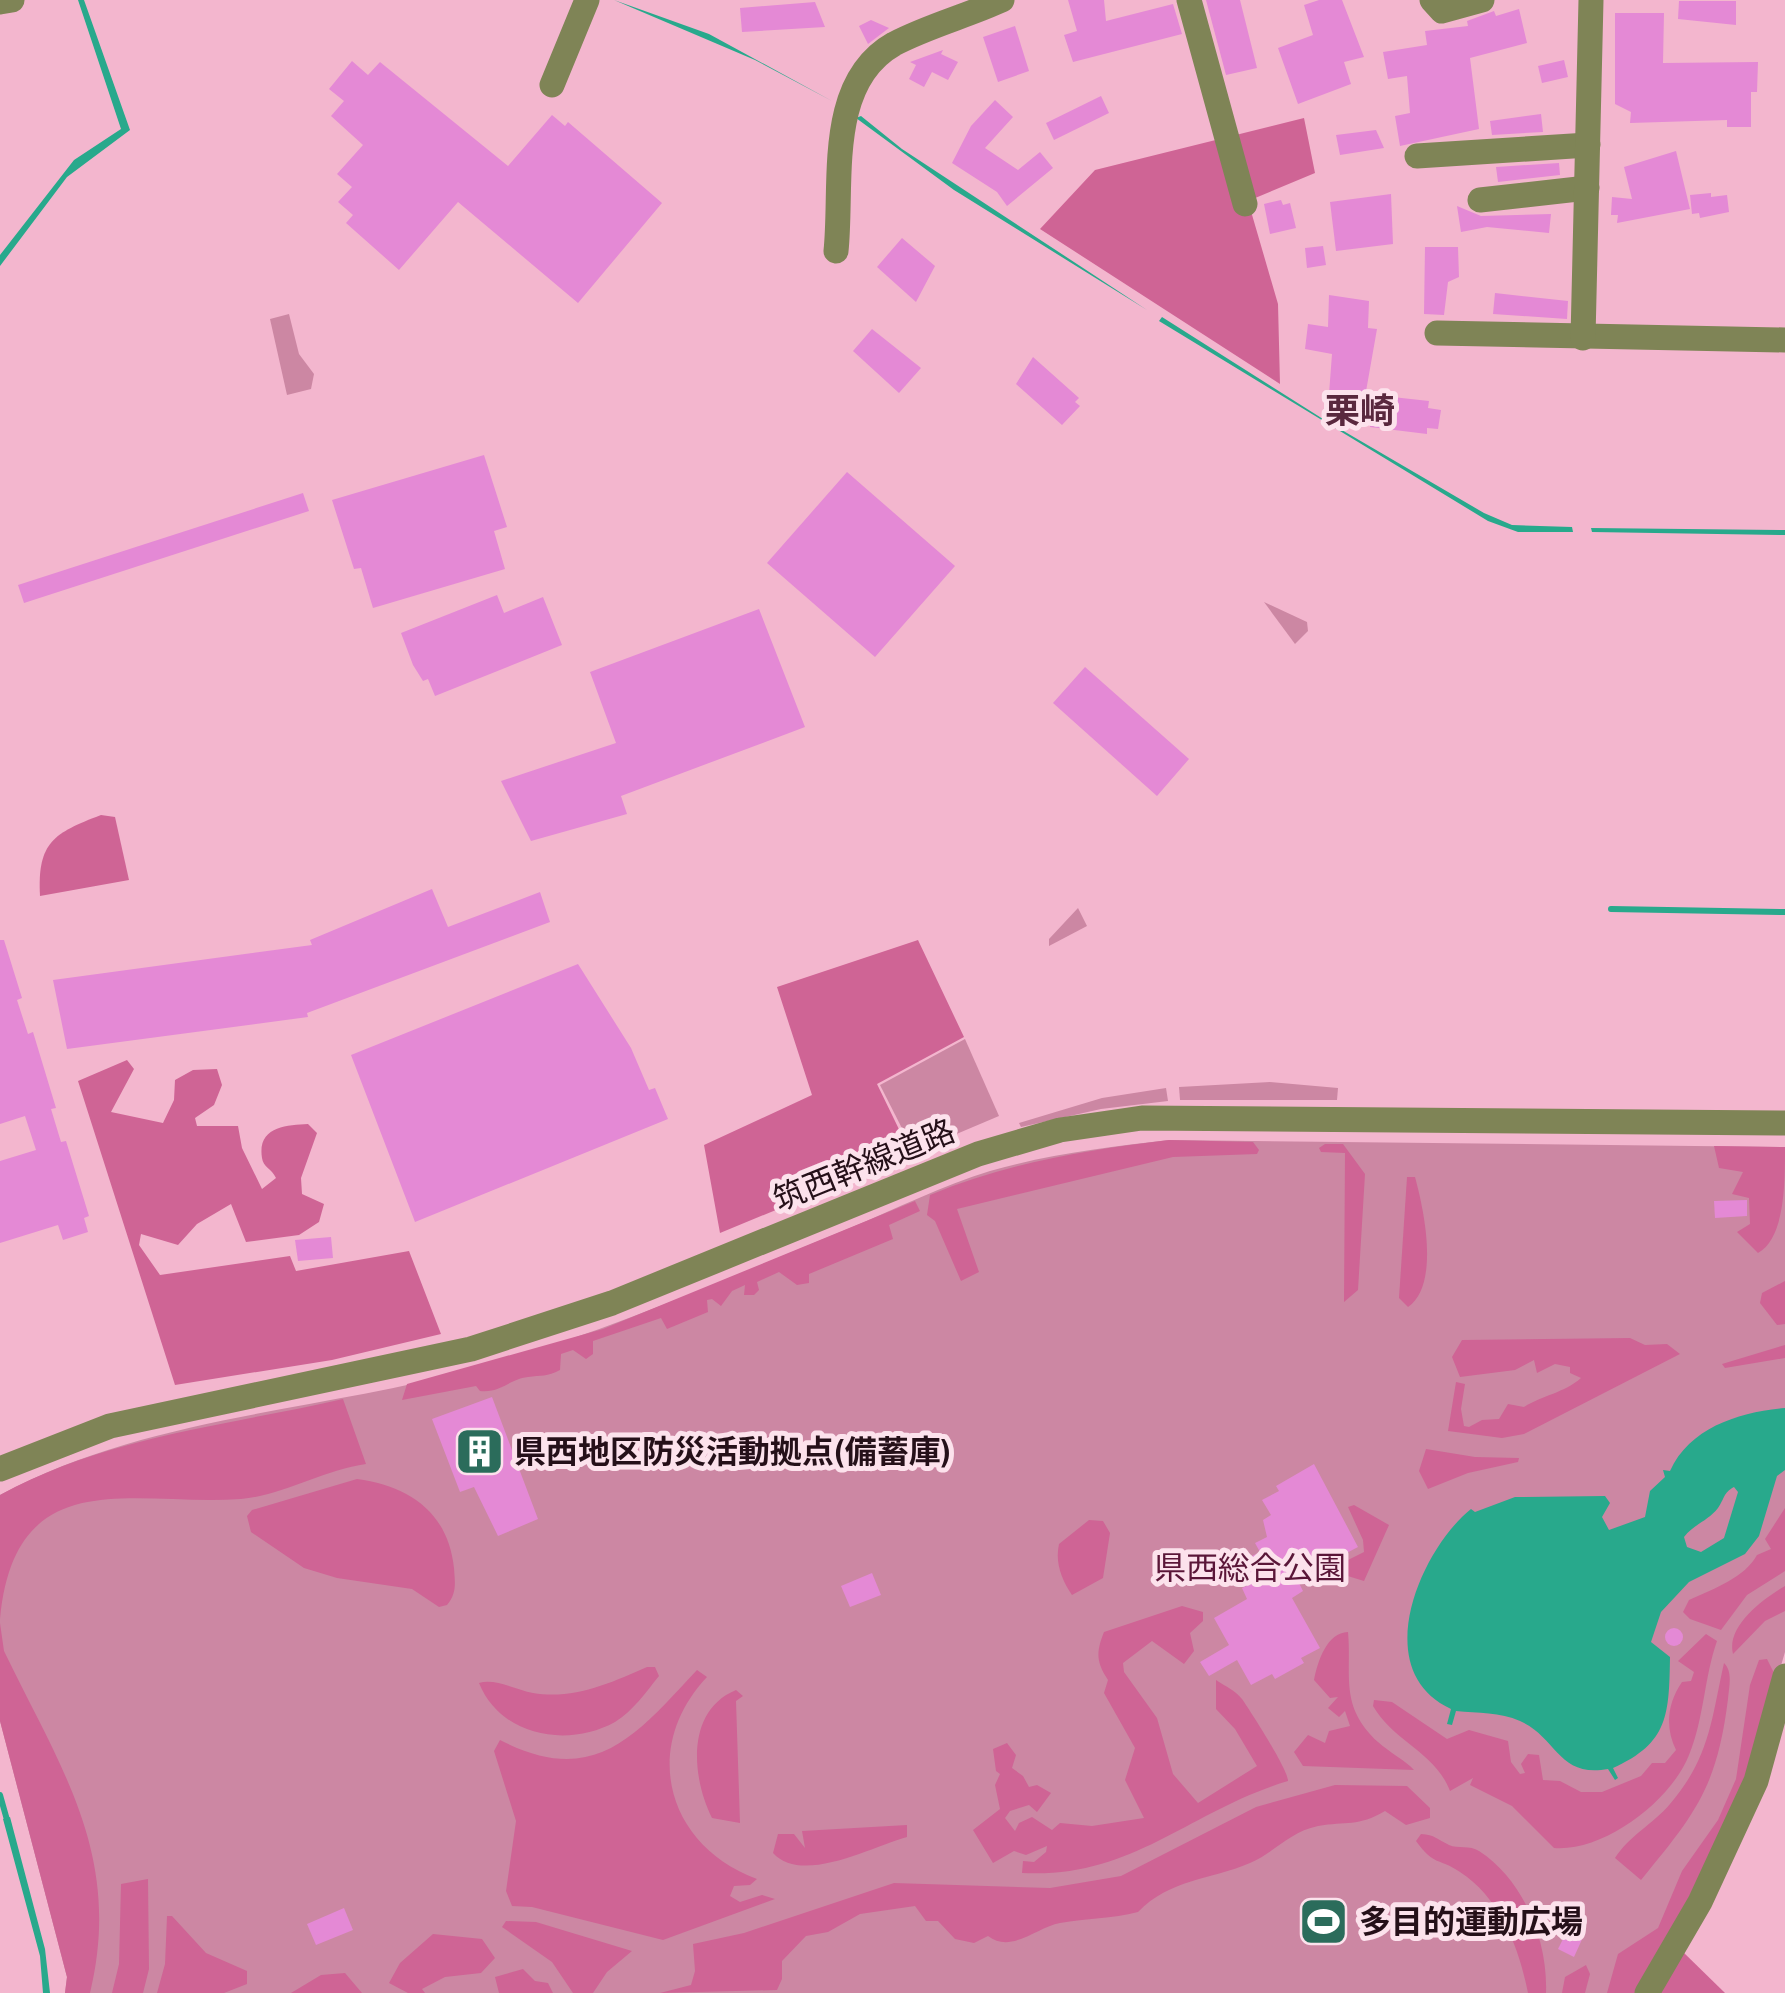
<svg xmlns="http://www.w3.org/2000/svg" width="1785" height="1993" viewBox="0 0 1785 1993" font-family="'Public Sans','Noto Sans JP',sans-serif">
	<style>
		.green { fill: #cc87a3 }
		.forest { fill: #cf6495 }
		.water { fill: #28a98c; fill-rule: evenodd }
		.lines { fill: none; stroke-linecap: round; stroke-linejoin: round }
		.stream { stroke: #28a98c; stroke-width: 6 }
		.building { fill: #e489d5 }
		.minor { stroke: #7f8456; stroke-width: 25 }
		.labels { text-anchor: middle; stroke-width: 10; stroke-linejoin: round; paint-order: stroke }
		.street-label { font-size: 32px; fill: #251019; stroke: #fce2ec }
		.poi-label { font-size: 32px; font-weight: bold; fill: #251019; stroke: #fce2ec; text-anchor: start }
		.park-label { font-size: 32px; fill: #5a1638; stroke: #fce2ec }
		.neighbourhood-label { font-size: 35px; font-weight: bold; fill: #59283e; stroke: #fce2ec }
	</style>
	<rect width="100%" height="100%" fill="#f3b6ce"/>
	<g class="green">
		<polygon points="289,314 299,354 314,374 311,389 287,395 270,319"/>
		<polygon points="1264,602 1307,622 1308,631 1295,644"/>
		<polygon points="1078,908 1087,926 1049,946 1049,939"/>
		<polygon points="965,1039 999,1116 914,1152 880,1085"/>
		<polygon points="1270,1082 1338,1088 1337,1100 1180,1100 1179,1087"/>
		<polygon points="1166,1088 1168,1101 1101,1109 1021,1127 1019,1123 1102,1098"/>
		<path d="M1169,1140L1785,1147V1652L1744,1791L1639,1993H65L67,1977L0,1721V1495C146,1416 316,1412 474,1369C603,1334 726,1279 850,1228C896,1209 943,1185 990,1171C1049,1154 1109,1147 1169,1140Z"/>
	</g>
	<g class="forest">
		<polygon points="1304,118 1315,173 1248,201 1278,304 1280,384 1040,229 1095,170"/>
		<path d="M101,815L115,817L129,880L40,896C37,842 54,833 101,815Z"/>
		<polygon points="918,940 964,1037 877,1084 911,1154 720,1233 704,1145 812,1095 777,987"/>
		<path d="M127,1060L134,1069L111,1112L163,1123L174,1100L175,1080L193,1070L217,1069L222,1085L214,1105L195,1118L197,1126H238L242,1148L262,1189L276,1178C272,1169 263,1167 262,1158C257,1127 286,1125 308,1124L317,1133L301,1178L302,1194L324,1204L319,1222L299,1235L246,1242L231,1204L197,1224L178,1245L141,1234L139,1245L160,1275L290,1256L296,1271L409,1251L441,1334L332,1360L175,1385L78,1081Z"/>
		<path d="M1169,1140L1253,1142L1259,1150L1257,1154L1173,1157L957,1209L979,1272L961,1281L935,1221L927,1215L930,1195C1008,1163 1085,1150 1169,1140Z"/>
		<polygon points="1325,1144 1343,1144 1365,1174 1358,1290 1344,1302 1345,1153 1321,1152 1319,1148"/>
		<path d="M1714,1146L1785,1147C1785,1184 1785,1238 1758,1253L1737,1232L1750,1224L1749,1198L1732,1194L1743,1172L1719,1168Z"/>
		<path d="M1407,1177H1415C1424,1210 1440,1285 1408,1307L1399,1298Z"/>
		<path d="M915,1201L920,1211L889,1225L893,1239L809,1274V1283L797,1285L779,1272L757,1282L759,1290L754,1295H744L745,1285L732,1291L721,1306L712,1299L707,1300L708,1312L667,1329L661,1318L593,1341V1354L586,1359L573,1350L561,1354L560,1370C547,1377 541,1375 528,1377C509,1379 502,1393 480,1391L476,1386L402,1400L407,1384L603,1329Z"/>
		<polygon points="1785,1281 1785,1324 1777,1325 1760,1303 1762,1293"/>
		<path d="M1630,1338L1645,1345L1667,1344L1680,1354L1524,1434L1502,1438L1448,1431L1456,1382L1465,1384L1461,1409L1464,1426L1469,1427L1482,1420L1499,1419L1508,1404L1524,1407C1543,1395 1564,1393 1581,1378L1570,1373V1367L1555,1364L1537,1373L1534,1360L1515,1370L1460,1377L1452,1357L1462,1340Z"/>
		<polygon points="1785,1345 1785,1358 1725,1368 1722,1364"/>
		<path d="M343,1399L366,1464C323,1470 284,1495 241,1499C134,1507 15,1460 0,1619V1495C111,1435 222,1427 343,1399Z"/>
		<polygon points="1426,1449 1475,1457 1519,1458 1518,1462 1468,1473 1428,1489 1419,1471"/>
		<path d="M357,1479C409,1486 448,1512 454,1568C455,1583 457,1593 447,1605L439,1607L412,1589L337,1578L304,1568L251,1532L247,1516L252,1510Z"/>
		<polygon points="1354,1505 1389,1525 1364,1581 1328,1570 1364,1552 1363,1540 1348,1507"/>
		<path d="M1785,1508V1571L1747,1595L1721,1630L1690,1619L1683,1612L1689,1600C1716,1588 1745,1577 1757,1555L1771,1549L1765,1539Z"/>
		<path d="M1089,1520L1103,1521L1110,1533L1103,1578L1072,1595C1061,1579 1055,1562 1059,1544Z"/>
		<path d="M1785,1586V1611L1765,1621L1733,1654C1726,1626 1763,1599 1785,1586Z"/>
		<path d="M1182,1606L1203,1612V1621L1190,1633L1194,1651L1184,1664L1152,1641L1123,1663L1124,1672L1157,1718L1173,1774L1198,1803L1257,1766L1235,1729L1216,1709V1680C1225,1686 1236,1691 1242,1699C1251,1712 1289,1771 1288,1781C1190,1810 1133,1879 1022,1873L1023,1861L1034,1862L1046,1852L1047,1846L1026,1855L1014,1851L993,1863L973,1830L1000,1809L995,1785L1000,1774L996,1771L993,1749L1007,1743L1016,1755L1012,1768L1023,1776L1029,1787L1037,1785L1051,1793L1037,1812L1029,1805L1010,1811L1005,1818L1015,1831L1019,1823L1032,1817L1052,1830L1060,1823L1092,1826L1144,1818L1125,1780L1135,1748L1104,1693L1108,1680C1096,1662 1096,1652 1104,1632Z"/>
		<path d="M0,1623L4,1651C61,1769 123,1856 90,1993H65L67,1977L0,1721Z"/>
		<path d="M1348,1632C1352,1676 1339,1706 1378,1742C1389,1752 1406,1761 1414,1770L1303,1766L1294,1752L1308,1735L1325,1743L1329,1731L1350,1726L1345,1711L1339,1717L1328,1708L1338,1697L1330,1698L1314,1680C1318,1660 1327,1633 1348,1632Z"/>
		<path d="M1706,1634L1717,1641C1704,1678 1704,1719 1689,1755C1671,1801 1604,1852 1554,1848L1512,1806L1470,1785L1473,1778L1450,1791C1435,1752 1394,1742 1373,1706L1374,1700L1392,1702L1447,1739L1469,1730L1508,1741L1511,1762L1520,1774L1525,1773L1521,1764L1528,1754L1539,1755L1543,1780L1560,1781L1581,1792H1602L1641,1776L1652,1763H1665L1676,1750C1665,1727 1667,1704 1682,1682L1691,1681L1694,1672L1678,1661Z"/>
		<polygon points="1767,1659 1775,1675 1744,1791 1639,1993 1607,1993 1618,1954 1658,1928 1682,1871 1718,1820 1736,1779 1750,1685 1759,1660"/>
		<path d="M1724,1663C1733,1672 1729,1686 1728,1699C1717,1787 1696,1813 1641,1880L1615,1858C1629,1836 1653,1824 1670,1804C1710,1757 1711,1721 1724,1663Z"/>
		<path d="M647,1667H655L659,1676C646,1692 633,1711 615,1722C568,1748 501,1737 479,1683C495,1678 516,1690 533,1693C573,1700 611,1683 647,1667Z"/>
		<path d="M697,1670L707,1677C640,1748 667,1846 757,1879L750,1885L734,1886L730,1896L740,1902L762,1895L775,1899L663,1940L532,1907L512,1906L506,1891L516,1821L494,1751L500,1740C595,1789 636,1735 697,1670Z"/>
		<path d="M736,1690L743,1696L736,1701L740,1823L712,1818C692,1778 685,1711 736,1690Z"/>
		<path d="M1335,1785L1407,1786L1430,1808V1818L1406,1825L1385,1811C1358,1827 1346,1821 1318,1826C1289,1832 1274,1853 1250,1863C1210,1880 1170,1879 1138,1912C1112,1919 1086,1918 1060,1923C1037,1927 1011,1954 988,1936L974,1943L955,1939L938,1921H926L915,1906L860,1914L828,1932L806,1936L782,1961V1979L777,1990L660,1993L691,1985L695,1971L693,1944L744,1933L894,1883L1050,1888L1121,1876L1256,1807Z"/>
		<path d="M907,1825V1837C871,1847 802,1885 773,1853L778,1834H794L805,1848L802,1831Z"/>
		<path d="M1421,1834C1435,1835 1437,1839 1449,1845C1458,1849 1470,1845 1479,1851C1524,1880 1548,1941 1546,1993H1528C1519,1947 1500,1898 1460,1872C1438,1857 1435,1867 1416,1841Z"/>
		<polygon points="148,1879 149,1969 143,1993 112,1993 119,1964 121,1884"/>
		<polygon points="167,1916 172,1916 206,1953 247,1971 247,1984 224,1993 157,1993 165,1964"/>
		<polygon points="506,1921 536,1922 632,1951 607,1972 593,1993 573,1993 552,1962 502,1927"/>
		<polygon points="433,1934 482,1939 495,1958 481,1973 445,1977 422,1989 425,1993 408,1993 389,1983 400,1963"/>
		<polygon points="1681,1950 1725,1993 1655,1993"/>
		<polygon points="1586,1965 1590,1974 1585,1993 1562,1993 1565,1977"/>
		<polygon points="523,1969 535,1981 548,1983 553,1993 499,1993 495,1977"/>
		<polygon points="345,1973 362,1993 291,1993 321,1975"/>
	</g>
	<g class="water">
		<polygon points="78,0 84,0 130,130 67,177 0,266 0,255 74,160 121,129"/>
		<polygon points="614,0 709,34 832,101 755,60"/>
		<polygon points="861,116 902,149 1147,310 954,190 856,118"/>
		<polygon points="1162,317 1323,419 1484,513 1512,525 1572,527 1573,532 1518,532 1488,521 1159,321"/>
		<polygon points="1591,528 1785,530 1785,535 1592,532"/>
		<path d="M1785,1408V1470L1777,1476L1759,1536L1745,1554L1689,1582L1661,1612L1651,1642L1670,1657C1669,1714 1669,1743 1613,1768L1618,1778L1615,1780L1608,1769C1558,1778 1557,1737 1520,1721C1500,1712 1478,1713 1456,1711L1452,1725L1447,1724L1451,1709C1368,1671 1420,1550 1471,1509L1475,1512L1515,1497L1605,1496L1610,1503L1602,1517L1609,1530L1645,1517L1650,1491L1665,1477L1663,1470L1670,1471C1690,1427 1740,1412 1785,1408ZM1734,1487L1738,1492L1724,1538L1701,1552L1687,1547L1684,1537C1694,1524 1708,1521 1718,1508C1725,1498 1723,1493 1734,1487Z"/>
		<polygon points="10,1817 45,1949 50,1993 43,1993 40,1956 3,1819"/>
	</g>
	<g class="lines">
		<g class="stream">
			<polyline points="1611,909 1785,912"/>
			<polyline points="0,1795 9,1827"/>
		</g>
	</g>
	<g class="building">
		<polygon points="1068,0 1104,0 1106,21 1173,4 1182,34 1073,62 1064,35 1077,31"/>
		<polygon points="1206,0 1240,0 1257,68 1226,75"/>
		<polygon points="1319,0 1342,0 1364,57 1344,62 1351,84 1298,104 1278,48 1313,35 1304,5"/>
		<polygon points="1679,1 1736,1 1736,25 1678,19"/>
		<polygon points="815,2 825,27 742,32 740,8"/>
		<polygon points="1519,9 1527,43 1470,58 1479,129 1400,146 1395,116 1410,113 1407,76 1388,79 1383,52 1427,45 1425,31 1468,26 1467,21 1494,11 1496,16"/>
		<polygon points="1615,13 1664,13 1663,63 1758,62 1757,92 1751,92 1751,127 1727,127 1727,120 1630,123 1631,112 1615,104"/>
		<polygon points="871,20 889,28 868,44 859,26"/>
		<polygon points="1015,26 1029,71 998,82 983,37"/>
		<polygon points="943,50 941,54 958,62 948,80 932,72 924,87 909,79 916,65 910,62"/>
		<polygon points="1564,60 1568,77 1542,83 1538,66"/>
		<polygon points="352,61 368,75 380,62 508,166 552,115 565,126 568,122 662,203 578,303 458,202 399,270 346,223 353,215 338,202 352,187 337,174 363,145 331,116 344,101 329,89"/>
		<polygon points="1101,96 1109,113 1054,140 1046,123"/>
		<polygon points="995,100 1013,117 985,148 1018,170 1040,152 1053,168 1007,206 997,192 952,163 971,126"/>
		<polygon points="1541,114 1543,132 1492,135 1490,121"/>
		<polygon points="1376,130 1384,148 1340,155 1336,135"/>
		<polygon points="1676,151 1690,209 1617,223 1618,215 1611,215 1612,197 1632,199 1624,167"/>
		<polygon points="1559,163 1560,175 1498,182 1496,167"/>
		<polygon points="1711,193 1711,197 1727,195 1729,212 1700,218 1699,213 1692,214 1690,195"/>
		<polygon points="1391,194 1393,244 1336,251 1330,202"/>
		<polygon points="1281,200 1283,205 1290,203 1296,228 1270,234 1264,204"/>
		<polygon points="1457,206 1481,216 1551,214 1549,233 1487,227 1461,232"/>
		<polygon points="902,238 935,266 916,302 877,267"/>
		<polygon points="1323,246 1326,265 1307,268 1305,248"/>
		<polygon points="1425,247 1458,247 1459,277 1448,282 1444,315 1424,314"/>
		<polygon points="1495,293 1568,301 1567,319 1493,314"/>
		<polygon points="1329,295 1369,301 1368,328 1377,329 1365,397 1329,394 1332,354 1305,349 1308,324 1328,327"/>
		<polygon points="872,329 921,368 899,393 853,351"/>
		<polygon points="1033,357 1079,398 1075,402 1080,406 1062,425 1016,384"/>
		<polygon points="1374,395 1429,401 1428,408 1441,410 1438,429 1427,428 1427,434 1370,427"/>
		<polygon points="484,455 507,527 494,531 505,569 373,608 361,568 354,569 332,500"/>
		<polygon points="847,472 955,566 875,657 767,563"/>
		<polygon points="303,493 309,511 24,603 18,585"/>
		<polygon points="497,595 504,613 543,597 562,645 435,696 428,679 423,681 413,665 401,633"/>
		<polygon points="759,609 805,727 621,796 627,814 531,841 501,781 616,743 590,672"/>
		<polygon points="1085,667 1189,759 1157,796 1053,703"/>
		<polygon points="432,889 448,927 540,892 550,922 307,1013 308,1017 67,1049 53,980 312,945 310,940"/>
		<polygon points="0,940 4,940 22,998 17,1000 28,1034 33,1032 56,1108 51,1109 61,1142 66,1141 89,1216 84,1218 88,1232 63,1240 58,1225 0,1243 0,1161 36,1150 25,1116 0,1124"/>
		<polygon points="578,964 631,1048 649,1090 655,1088 668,1119 415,1222 351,1055"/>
		<polygon points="1747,1200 1747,1216 1715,1218 1714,1201"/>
		<polygon points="331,1237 333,1258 298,1261 295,1240"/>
		<polygon points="492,1397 538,1519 498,1536 474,1487 460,1492 432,1419"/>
		<polygon points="1314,1464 1358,1547 1297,1579 1303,1591 1292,1598 1320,1648 1301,1658 1304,1663 1275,1679 1272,1674 1251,1685 1237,1660 1209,1676 1200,1662 1229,1645 1214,1618 1247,1599 1242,1588 1251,1584 1240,1562 1260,1552 1255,1543 1267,1537 1263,1520 1271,1515 1262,1500 1279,1491 1276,1486"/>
		<polygon points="872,1573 881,1595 850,1607 841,1586"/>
		<circle cx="1674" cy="1637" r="9"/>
		<polygon points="344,1908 353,1930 316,1945 307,1924"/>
		<polygon points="1569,1927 1584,1935 1574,1957 1558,1949"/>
	</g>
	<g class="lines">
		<g class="minor">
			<polyline points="1189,0 1245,204"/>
			<polyline points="1432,0 1442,11 1482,0"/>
			<polyline points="0,2 12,0"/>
			<polyline points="552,85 587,0"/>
			<polyline points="1417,156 1588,145"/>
			<polyline points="1480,200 1587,188"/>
			<path d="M836,251C843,184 825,83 894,44C928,26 967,16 1002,0"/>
			<polyline points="1437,333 1785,340"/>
			<polyline points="1583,338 1591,0"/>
			<polyline points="0,1469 110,1426 471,1349 612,1303 978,1154 1060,1130 1142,1118 1785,1123"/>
			<polyline points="1647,1993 1700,1902 1756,1781 1785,1676"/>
		</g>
	</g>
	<defs>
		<symbol id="building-square" viewBox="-11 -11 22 22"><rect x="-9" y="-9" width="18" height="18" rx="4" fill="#2b6c5b" stroke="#fce2ec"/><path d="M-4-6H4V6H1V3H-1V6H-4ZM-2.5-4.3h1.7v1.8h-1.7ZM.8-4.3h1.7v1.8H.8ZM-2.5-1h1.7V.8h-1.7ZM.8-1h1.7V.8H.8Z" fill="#fff"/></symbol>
		<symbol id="stadium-square" viewBox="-11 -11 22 22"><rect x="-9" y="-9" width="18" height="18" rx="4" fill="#2b6c5b" stroke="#fce2ec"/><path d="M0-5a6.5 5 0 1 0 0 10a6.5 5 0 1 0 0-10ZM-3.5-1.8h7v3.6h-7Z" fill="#fff"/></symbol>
	</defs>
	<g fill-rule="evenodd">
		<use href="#building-square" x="452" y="1424" width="55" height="55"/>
		<use href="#stadium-square" x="1296" y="1894" width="55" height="55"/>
	</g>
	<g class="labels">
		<g class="street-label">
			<text transform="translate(864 1165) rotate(-22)" y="11">筑西幹線道路</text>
		</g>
		<g class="poi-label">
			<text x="514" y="1463">県西地区防災活動拠点(備蓄庫)</text>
			<text x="1359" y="1933">多目的運動広場</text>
		</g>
		<g class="park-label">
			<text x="1250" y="1579">県西総合公園</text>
		</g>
		<g class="neighbourhood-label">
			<text x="1360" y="423">栗崎</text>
		</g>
	</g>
</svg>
